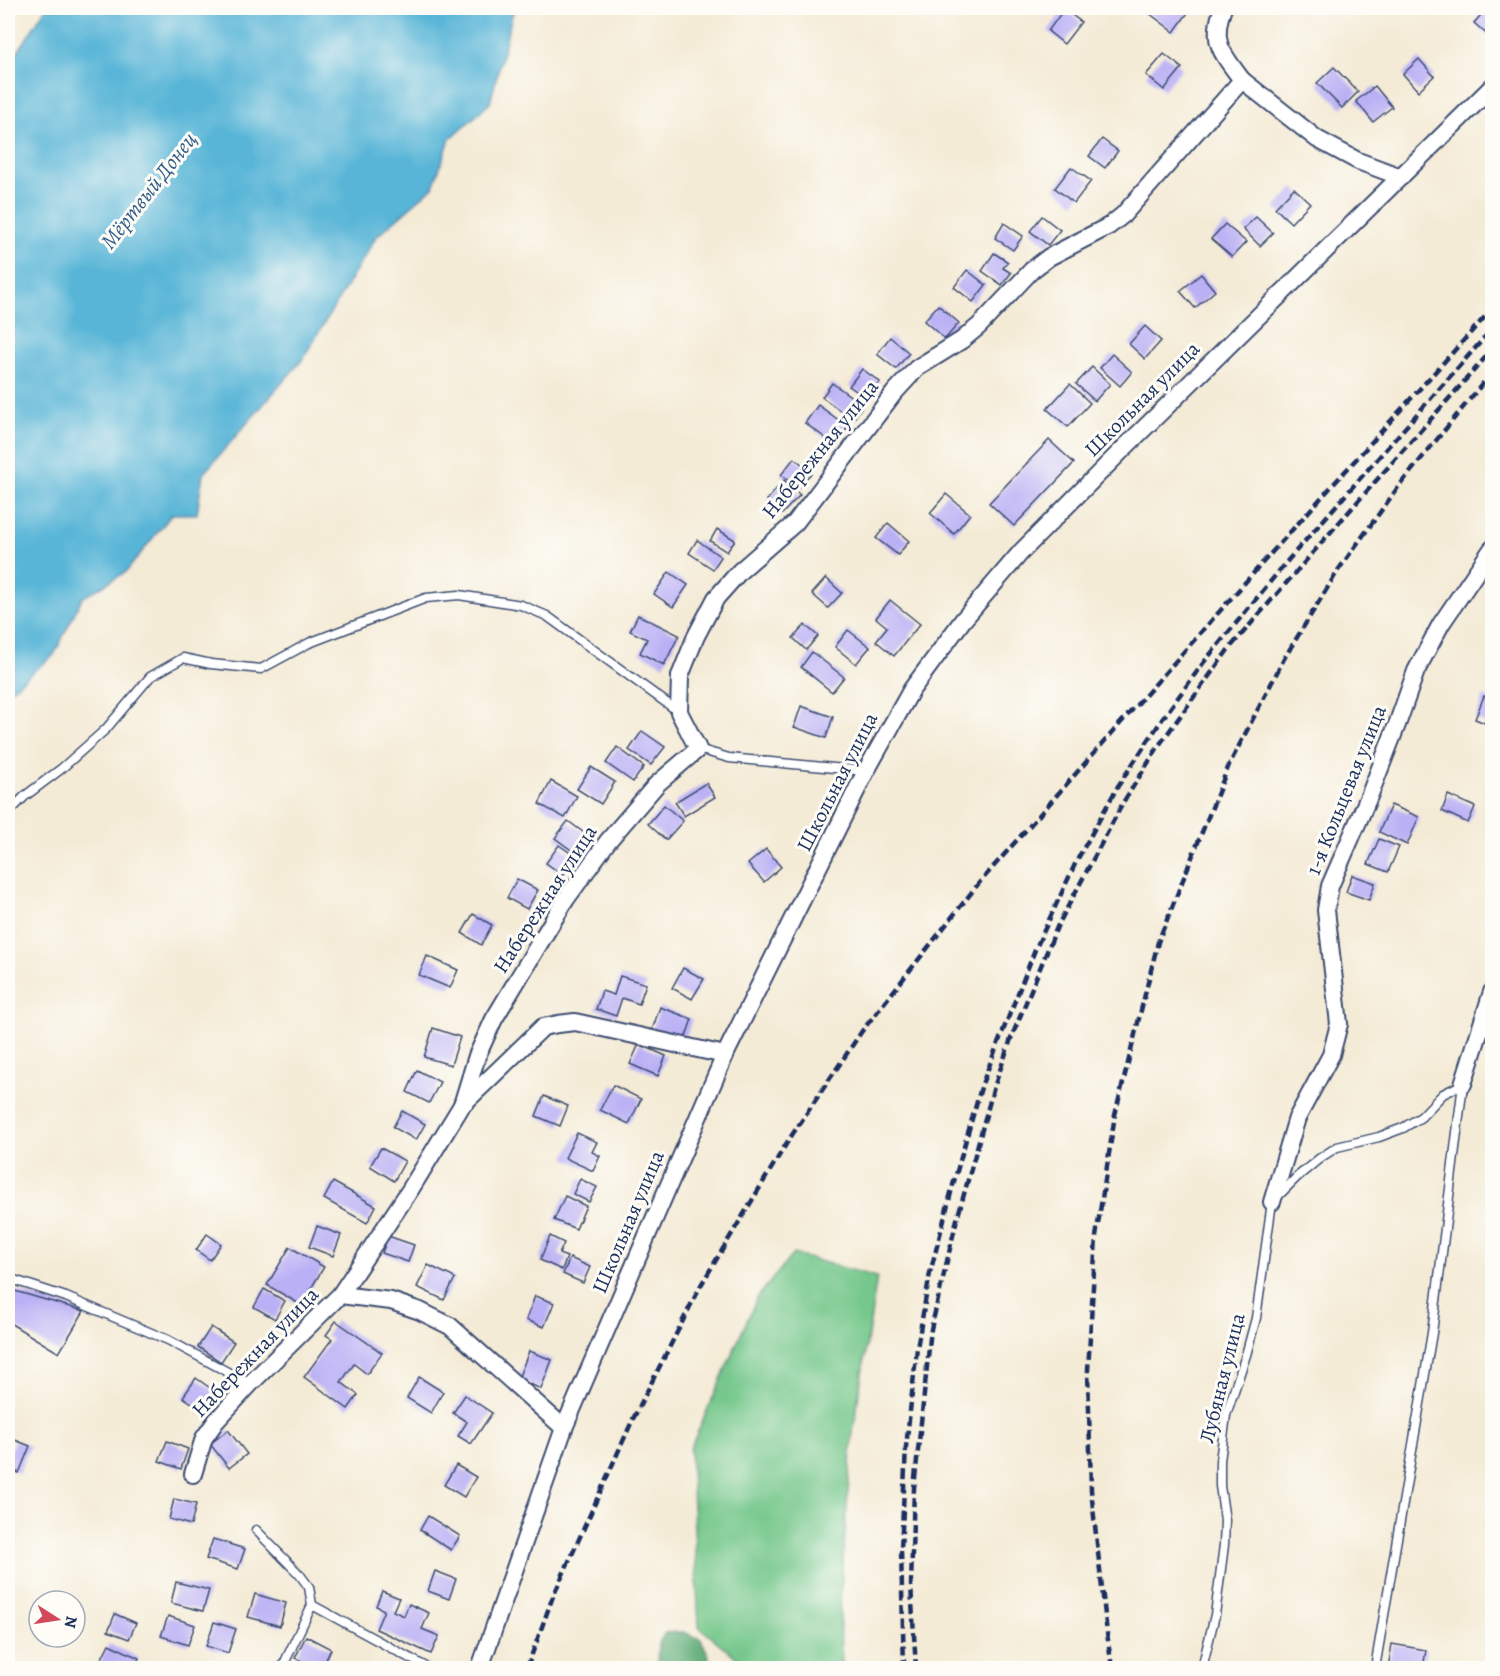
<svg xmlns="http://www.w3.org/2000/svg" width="1500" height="1676" viewBox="0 0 1500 1676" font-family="Alegreya,serif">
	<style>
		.green { fill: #74c78b; stroke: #487b74; stroke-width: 1.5 }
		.forest { fill: #5fac77; stroke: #3d6e6a; stroke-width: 1.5 }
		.water { fill: #59b5d7; stroke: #3a729a; stroke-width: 1.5 }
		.building { fill: #bab0f5 }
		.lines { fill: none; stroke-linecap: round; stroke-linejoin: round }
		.service-casing { stroke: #3c4b70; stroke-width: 11 }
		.minor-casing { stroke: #3c4b70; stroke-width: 20 }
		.service { stroke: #fff; stroke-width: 8 }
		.minor { stroke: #fff; stroke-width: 16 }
		.rail { stroke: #1b2f5e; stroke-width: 4.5; stroke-dasharray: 9 4.5; stroke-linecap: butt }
		.labels { text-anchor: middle; stroke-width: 6; stroke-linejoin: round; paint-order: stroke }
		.street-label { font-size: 21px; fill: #1b2f5e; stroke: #fdfcf7 }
		.water-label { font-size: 22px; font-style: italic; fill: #315e88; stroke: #fdfcf7 }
	</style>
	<rect width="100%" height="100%" fill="#fdfcf7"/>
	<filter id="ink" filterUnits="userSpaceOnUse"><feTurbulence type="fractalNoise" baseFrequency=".0167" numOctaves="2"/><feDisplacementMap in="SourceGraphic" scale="12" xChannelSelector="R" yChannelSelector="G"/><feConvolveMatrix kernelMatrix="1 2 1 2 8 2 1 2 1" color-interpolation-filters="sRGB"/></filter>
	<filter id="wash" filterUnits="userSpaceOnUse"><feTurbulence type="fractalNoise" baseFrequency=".008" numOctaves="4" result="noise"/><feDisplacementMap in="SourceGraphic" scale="24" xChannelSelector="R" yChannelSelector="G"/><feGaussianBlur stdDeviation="1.35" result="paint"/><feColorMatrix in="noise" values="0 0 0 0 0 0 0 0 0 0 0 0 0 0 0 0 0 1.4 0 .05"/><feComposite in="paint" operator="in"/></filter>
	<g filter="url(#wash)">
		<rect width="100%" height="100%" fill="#f4ebd6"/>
		<polygon class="green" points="793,1254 877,1277 852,1439 840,1601 841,1668 760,1668 742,1662 699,1627 690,1449 757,1298"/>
		<polygon class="forest" points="683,1632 701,1639 709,1656 707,1668 657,1668 658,1644 665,1633"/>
		<polygon class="water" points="46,8 514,8 490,103 450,139 433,187 376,237 302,360 203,474 197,514 172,514 126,572 82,598 54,655 8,692 8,67"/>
		<g id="blocks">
			<g class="building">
				<polygon points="1147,8 1187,8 1190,10 1174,32 1145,10"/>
				<polygon points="1064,9 1081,22 1064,44 1048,31"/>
				<polygon points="1486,9 1492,14 1492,35 1490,37 1474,23"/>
				<polygon points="1164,54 1182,68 1164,90 1146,75"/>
				<polygon points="1419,59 1434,76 1418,91 1403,74"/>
				<polygon points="1334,67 1358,92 1342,108 1317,83"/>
				<polygon points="1375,86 1392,107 1373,122 1356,101"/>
				<polygon points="1102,139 1118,151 1105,168 1089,156"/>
				<polygon points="1071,167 1091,181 1074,203 1055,188"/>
				<polygon points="1294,188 1310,203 1291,223 1275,208"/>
				<polygon points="1042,216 1060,230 1048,245 1030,231"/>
				<polygon points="1256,217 1273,233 1260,246 1243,229"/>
				<polygon points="1004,223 1023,236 1013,250 995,238"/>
				<polygon points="1225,224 1246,242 1232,257 1211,239"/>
				<polygon points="994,253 1008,262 1003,268 1011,273 1002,285 982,271"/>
				<polygon points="967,270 986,285 973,302 954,287"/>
				<polygon points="1201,274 1215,291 1195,308 1180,291"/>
				<polygon points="938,305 959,323 945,339 924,321"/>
				<polygon points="1145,326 1161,341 1145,359 1129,344"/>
				<polygon points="890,337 909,353 896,369 877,354"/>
				<polygon points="1112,354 1132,372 1120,386 1100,368"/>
				<polygon points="1092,367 1110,384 1095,401 1076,384"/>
				<polygon points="862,369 880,382 868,399 849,386"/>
				<polygon points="832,383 863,405 853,420 822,397"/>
				<polygon points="1070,384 1090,403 1068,427 1047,409"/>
				<polygon points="818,405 848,427 835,445 805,423"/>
				<polygon points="1049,440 1074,463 1014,526 989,503"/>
				<polygon points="794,458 812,472 798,488 781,475"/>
				<polygon points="784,480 800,495 782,514 767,500"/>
				<polygon points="946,494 970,514 954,534 930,513"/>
				<polygon points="888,523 909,541 898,555 876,538"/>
				<polygon points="717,529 735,540 727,552 710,541"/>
				<polygon points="697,540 721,557 713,569 689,553"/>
				<polygon points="669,572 688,585 673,607 654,594"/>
				<polygon points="826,578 842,593 828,608 812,594"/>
				<polygon points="890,600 920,624 894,656 876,641 887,627 876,618"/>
				<polygon points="638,615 679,635 664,665 640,653 647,639 630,631"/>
				<polygon points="805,625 818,636 806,650 793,638"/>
				<polygon points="848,630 870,647 856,664 835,647"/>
				<polygon points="812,652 844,677 832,692 801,667"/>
				<polygon points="1484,696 1492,700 1492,726 1475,719"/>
				<polygon points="801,706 833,717 826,738 794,727"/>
				<polygon points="642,731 665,747 651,765 629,750"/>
				<polygon points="617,747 644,767 633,782 606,763"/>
				<polygon points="591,767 615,782 601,804 577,789"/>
				<polygon points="551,781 577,796 565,818 539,804"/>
				<polygon points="706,783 715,797 684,816 675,802"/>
				<polygon points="1448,795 1475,807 1468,823 1442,811"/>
				<polygon points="664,805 683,821 666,840 648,824"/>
				<polygon points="1391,805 1419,817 1407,845 1379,832"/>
				<polygon points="568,821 591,838 578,855 555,838"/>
				<polygon points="1379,839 1399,847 1388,872 1368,864"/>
				<polygon points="559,845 576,857 563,875 546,863"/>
				<polygon points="766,849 781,867 764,882 748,864"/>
				<polygon points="1352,875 1375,883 1369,900 1346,892"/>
				<polygon points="517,879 538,890 527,909 507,898"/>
				<polygon points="473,914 492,925 481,945 462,933"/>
				<polygon points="427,956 458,970 450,988 419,975"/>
				<polygon points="683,968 704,979 692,999 672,988"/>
				<polygon points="620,976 646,984 639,1004 622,998 616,1016 596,1009 602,991 614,995"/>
				<polygon points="660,1007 692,1019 684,1042 652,1030"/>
				<polygon points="433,1028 460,1037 451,1065 424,1057"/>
				<polygon points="639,1044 666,1056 658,1076 630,1064"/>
				<polygon points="417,1070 440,1082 429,1103 407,1092"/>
				<polygon points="613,1085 641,1099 629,1124 600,1110"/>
				<polygon points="544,1096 568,1106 560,1126 536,1116"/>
				<polygon points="402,1111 425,1124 416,1140 393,1127"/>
				<polygon points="577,1133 597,1142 592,1152 600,1156 593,1171 565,1158"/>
				<polygon points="381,1148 405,1161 394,1181 370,1166"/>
				<polygon points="580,1179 597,1187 589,1202 573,1194"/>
				<polygon points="333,1182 376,1206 367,1223 324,1199"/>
				<polygon points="565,1196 586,1206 576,1229 554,1220"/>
				<polygon points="317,1226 341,1235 333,1256 309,1247"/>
				<polygon points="207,1234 221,1244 210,1260 196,1250"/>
				<polygon points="388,1236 414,1245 408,1262 382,1253"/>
				<polygon points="550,1236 564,1243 559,1254 567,1257 562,1270 540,1260"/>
				<polygon points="290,1247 324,1267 301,1305 267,1285"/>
				<polygon points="570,1258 590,1267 583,1283 563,1274"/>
				<polygon points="428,1265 455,1278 444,1300 417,1287"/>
				<polygon points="8,1289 84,1311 59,1353 8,1322"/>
				<polygon points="264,1289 285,1301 275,1319 254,1307"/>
				<polygon points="535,1296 554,1303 544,1327 526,1320"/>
				<polygon points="336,1321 382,1353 367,1374 354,1364 341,1382 358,1395 348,1409 304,1377 332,1339 326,1335"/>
				<polygon points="211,1327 234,1342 221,1362 198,1347"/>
				<polygon points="529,1351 552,1360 541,1389 518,1379"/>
				<polygon points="419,1377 443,1392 431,1413 407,1398"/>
				<polygon points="196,1378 220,1395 207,1413 183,1397"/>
				<polygon points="465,1395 492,1413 471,1444 458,1436 467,1422 453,1413"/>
				<polygon points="228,1430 247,1454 229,1468 210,1444"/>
				<polygon points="15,1440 30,1446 19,1473 8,1468 8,1458"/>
				<polygon points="167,1441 188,1449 181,1469 159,1461"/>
				<polygon points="456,1465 476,1477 464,1497 444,1485"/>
				<polygon points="174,1499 196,1504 191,1525 169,1519"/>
				<polygon points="428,1516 460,1536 451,1550 420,1530"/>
				<polygon points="213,1539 245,1549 238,1569 206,1559"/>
				<polygon points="435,1571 456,1579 449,1599 428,1591"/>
				<polygon points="176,1582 209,1590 203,1611 171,1603"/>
				<polygon points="382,1591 399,1598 393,1611 404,1616 409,1604 429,1613 422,1629 439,1636 431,1654 376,1629 384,1610 376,1606"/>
				<polygon points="255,1594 286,1603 280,1626 248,1617"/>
				<polygon points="115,1614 136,1623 129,1639 108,1631"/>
				<polygon points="168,1616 195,1625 188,1645 161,1636"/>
				<polygon points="214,1622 236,1629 228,1653 206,1646"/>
				<polygon points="306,1636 331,1649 322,1668 316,1668 295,1658"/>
				<polygon points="109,1644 139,1658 134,1668 97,1668"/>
				<polygon points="1392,1644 1426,1650 1423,1668 1388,1668"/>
			</g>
		</g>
	</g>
	<g filter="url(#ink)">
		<use href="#blocks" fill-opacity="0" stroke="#3c4b70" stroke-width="1.5"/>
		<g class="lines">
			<defs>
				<g id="service">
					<polyline points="698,749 729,758 866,771"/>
					<polyline points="8,813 25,796 61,769 106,729 150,677 183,658 211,664 261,669 309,643 426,598 459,595 521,605 547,616 679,712"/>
					<polyline points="8,1278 66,1297 168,1340 250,1384"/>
					<polyline points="256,1530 300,1575 309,1587 312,1605"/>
					<polyline points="282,1668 312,1605 428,1668"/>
					<polyline points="1202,1668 1215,1615 1224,1545 1225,1520 1220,1486 1220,1461 1226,1415 1246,1355 1256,1318 1272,1202 1297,1177 1320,1158 1337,1147 1379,1137 1403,1128 1421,1117 1443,1094 1463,1084"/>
					<polyline points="1375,1668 1432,1333 1463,1084"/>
				</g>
				<g id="minor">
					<path d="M1223,8C1210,42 1222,53 1242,80"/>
					<polyline points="1463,1084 1492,992"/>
					<polyline points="462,1105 477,1056 494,1019 566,899 608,841 657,784 698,749 679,712 680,676 696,636 716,598 740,571 795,523 894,393 917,368 962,340 979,326 1032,270 1049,257 1109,226 1123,215 1242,80 1317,139 1358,161 1401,177"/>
					<polyline points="1272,1202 1297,1118 1331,1055 1339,1024 1326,910 1330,886 1370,794 1398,722 1416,671 1441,624 1492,549"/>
					<polyline points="340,1295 391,1301 420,1311 450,1326 564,1428"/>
					<polyline points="193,1474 204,1438 216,1421 250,1384 340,1295 410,1190 462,1105 543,1027 558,1024 575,1022 725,1055"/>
					<polyline points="480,1668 564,1428 725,1055 866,771 912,689 963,620 1021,552 1121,451 1492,87"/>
				</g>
			</defs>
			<use href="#service" class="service-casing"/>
			<use href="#minor" class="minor-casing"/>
			<use href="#service" class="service"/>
			<use href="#minor" class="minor"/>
			<g class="rail">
				<polyline points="527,1668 552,1599 633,1419 701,1285 788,1141 862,1031 979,883 1273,551 1492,309"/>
				<polyline points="904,1668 901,1550 906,1447 917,1348 930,1273 953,1185 982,1084 1035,950 1076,862 1118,786 1163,718 1204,662 1289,559 1492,329"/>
				<polyline points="916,1668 911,1585 914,1488 931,1329 956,1223 993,1090 1012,1036 1057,927 1124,801 1160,744 1228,650 1336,526 1492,350"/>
				<polyline points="1112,1668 1107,1633 1091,1490 1088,1370 1096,1237 1115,1115 1158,942 1229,765 1285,657 1339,569 1399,486 1492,372"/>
			</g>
		</g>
	</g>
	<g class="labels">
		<g class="street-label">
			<text transform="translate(1142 399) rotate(-45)" y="7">Школьная улица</text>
			<text transform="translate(820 449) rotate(-51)" y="7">Набережная улица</text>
			<text transform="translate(837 782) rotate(-63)" y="7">Школьная улица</text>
			<text transform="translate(1346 790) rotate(-68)" y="7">1-я Кольцевая улица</text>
			<text transform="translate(545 899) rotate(-57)" y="7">Набережная улица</text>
			<text transform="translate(628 1222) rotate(-67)" y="7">Школьная улица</text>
			<text transform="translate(255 1352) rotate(-46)" y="7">Набережная улица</text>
			<text transform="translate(1222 1378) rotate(-76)" y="7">Лубяная улица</text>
		</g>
		<g class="water-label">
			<text transform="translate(148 190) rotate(-52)" y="8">Мёртвый Донец</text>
		</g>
	</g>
	<rect width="1500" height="1676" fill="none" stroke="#fdfcf7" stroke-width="30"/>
	<g transform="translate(57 1619) rotate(102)"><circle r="28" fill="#fdfcf7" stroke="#a3aaba" stroke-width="1.5"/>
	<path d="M0-4.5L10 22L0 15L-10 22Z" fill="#d1495b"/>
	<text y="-9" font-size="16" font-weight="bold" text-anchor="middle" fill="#1b2f5e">N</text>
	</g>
</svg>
